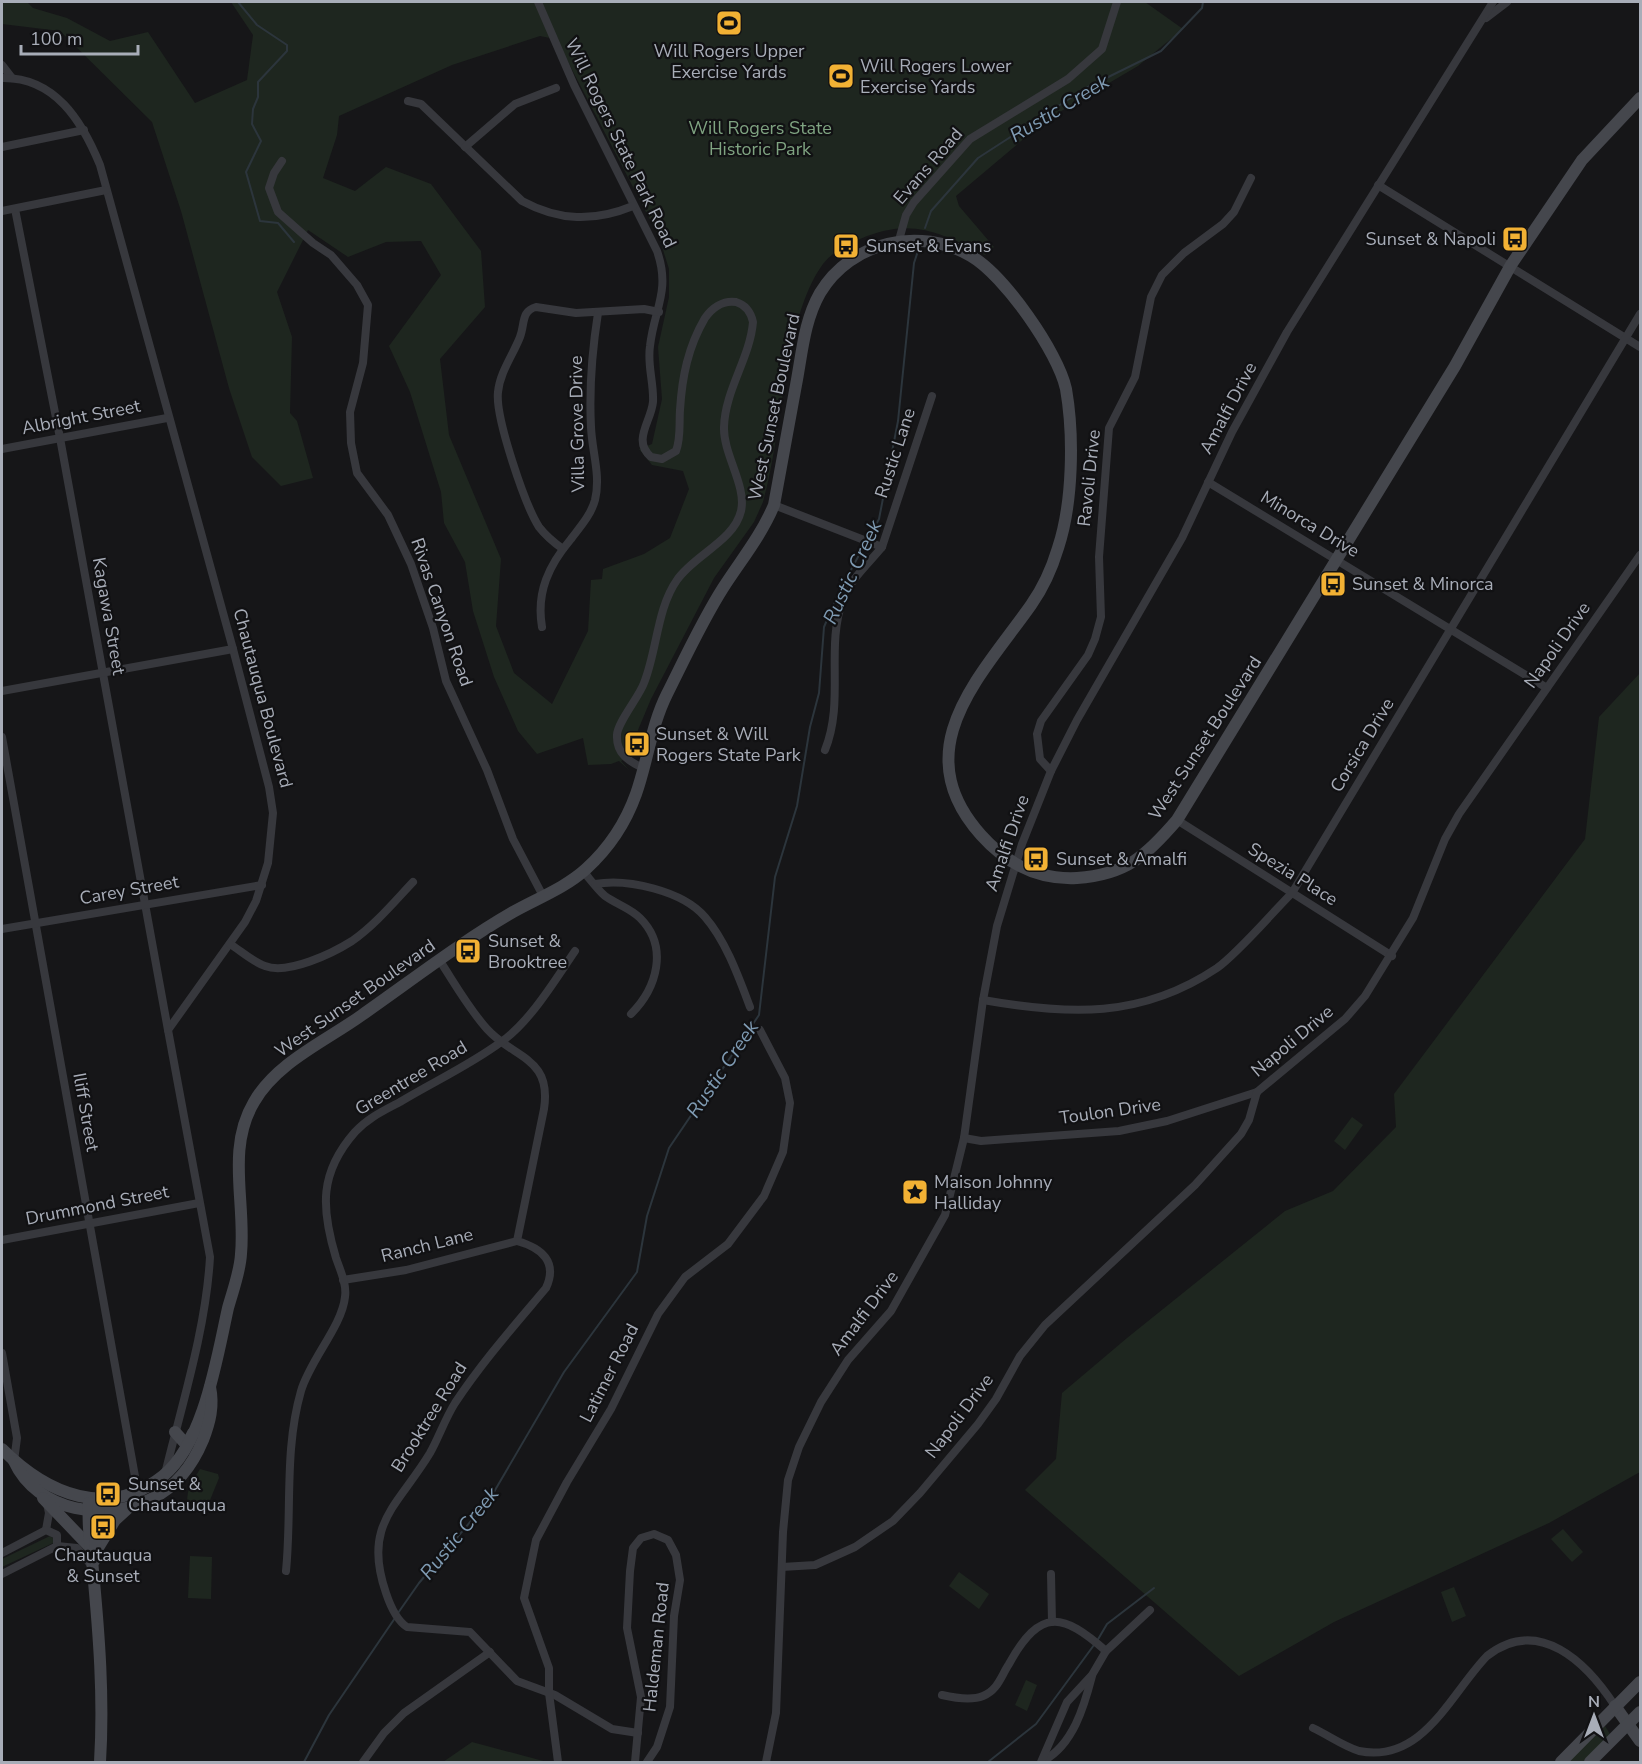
<svg xmlns="http://www.w3.org/2000/svg" width="1642" height="1764" viewBox="0 0 1642 1764" font-family="'Nunito Sans',sans-serif">
	<style>
		.green { fill: #1e261f; fill-rule: evenodd }
		.lines { fill: none; stroke-linecap: round; stroke-linejoin: round }
		.stream { stroke: #2c353c; stroke-width: 2 }
		.street { stroke: #37383d; stroke-width: 8 }
		.secondary { stroke: #45474d; stroke-width: 12 }
		.labels { text-anchor: middle; stroke-width: 4.5; stroke-linejoin: round; paint-order: stroke }
		.poi-label { font-size: 18px; fill: #a8adb8; stroke: #111113; text-anchor: start }
		.park-label { font-size: 18px; fill: #7fa381; stroke: #111113 }
		.street-label { font-size: 18px; fill: #a8adb8; stroke: #111113 }
		.water-label { font-size: 20px; font-style: italic; fill: #7f9bb3; stroke: #111113 }
	</style>
	<rect width="100%" height="100%" fill="#161618"/>
	<g class="green">
		<path d="M2,2H27L33,8L67,18L110,41L148,32L195,103L247,80L253,35L231,2H1145L1183,29L1138,66L1046,120L956,196L959,206L994,247L985,255C939,232 911,217 860,239C846,246 833,251 823,264C783,318 783,435 763,502L754,522L714,578L651,699L638,730L631,756L621,761L629,770L619,761L611,764L588,765L583,738L537,754L518,731L494,677L473,611L465,562L444,523L441,492L410,392L389,346L441,275L421,241L386,242L348,257L308,230L277,292L292,337L290,413L297,421L313,478L281,486L252,457L229,388L181,211L152,122L60,31L2,24ZM540,36L550,38L567,60L659,237L669,269V297L658,347L662,399L652,444L639,449L652,465L683,471L689,489L670,538L644,554L603,569L602,579L591,580L588,631L552,704L514,673L496,626L501,559L449,435L440,359L485,307L481,251L431,184L386,167L355,191L323,178L337,135L339,116L452,65Z"/>
		<polygon points="1640,673 1640,1472 1549,1523 1334,1622 1239,1676 1025,1490 1056,1459 1062,1393 1127,1338 1285,1211 1333,1191 1396,1127 1394,1094 1585,839 1599,717"/>
		<polygon points="1352,1117 1363,1125 1345,1150 1334,1141"/>
		<path d="M200,1469L218,1474L219,1478L206,1510L202,1513L188,1507C185,1491 192,1482 200,1469Z"/>
		<polygon points="1563,1529 1583,1552 1572,1562 1551,1539"/>
		<polygon points="50,1536 55,1540 53,1543 2,1567 2,1559"/>
		<polygon points="190,1556 212,1557 211,1599 188,1598"/>
		<polygon points="959,1572 989,1594 979,1609 949,1586"/>
		<polygon points="1454,1587 1466,1616 1452,1622 1441,1592"/>
		<polygon points="1026,1680 1037,1685 1027,1711 1015,1705"/>
		<polygon points="1605,1726 1610,1734 1585,1762 1567,1762"/>
		<polygon points="472,1742 547,1762 443,1762"/>
	</g>
	<g class="lines">
		<g class="stream">
			<polyline points="238,2 257,25 287,45 287,51 258,82 258,97 253,109 252,124 261,141 246,172 260,221 278,223 294,242"/>
			<polyline points="925,228 931,211 978,158 1086,88 1161,51 1202,8 1203,2"/>
			<polyline points="868,539 879,519 898,421 914,263 918,251"/>
			<polyline points="398,1613 419,1583 491,1497 564,1372 637,1272 647,1216 669,1148 759,1015 775,877 797,806 810,727 819,693 824,627 839,592 865,544"/>
			<polyline points="1097,1641 1107,1624 1154,1588"/>
			<polyline points="304,1762 329,1715 395,1618"/>
			<polyline points="988,1762 1036,1724 1094,1645"/>
		</g>
		<g class="street">
			<path d="M538,2L574,85L657,251C671,291 654,309 650,346C647,365 654,383 653,402C651,422 632,440 651,457L662,459L676,451C681,438 679,424 680,410C682,377 688,347 705,318C712,308 723,300 736,302C746,305 751,313 753,322C750,358 725,390 724,427C723,454 747,486 741,511C734,541 694,555 677,580C657,608 657,651 644,683C639,697 617,723 617,735C616,753 628,761 643,768"/>
			<polyline points="1486,18 1507,2"/>
			<polyline points="2,65 12,78"/>
			<path d="M2,78C55,77 82,121 100,165L233,649L269,787L273,813L268,863L256,901L245,922L168,1030L210,1257C206,1329 182,1404 165,1474"/>
			<path d="M408,101L421,104L522,201C559,221 594,222 633,206"/>
			<polyline points="2,147 84,130"/>
			<polyline points="465,147 515,104 556,88"/>
			<polyline points="282,161 274,173 269,188 278,212 313,243 331,255 357,285 368,305 363,363 350,412 351,443 357,473 388,515 411,564 433,628 446,681 487,770 513,839 543,896"/>
			<polyline points="1378,185 1640,347"/>
			<polyline points="15,209 60,438 168,1030"/>
			<polyline points="2,211 106,190"/>
			<polyline points="899,240 906,215 914,202 970,139 1068,79 1102,49 1117,2"/>
			<polyline points="2,449 167,418"/>
			<polyline points="1208,482 1547,688"/>
			<polyline points="774,505 882,547 932,396"/>
			<path d="M563,549C553,542 546,536 539,527C525,505 495,417 498,392C500,372 513,355 520,337C525,324 521,311 536,307L576,313L644,309L659,312"/>
			<path d="M542,627C536,592 549,565 571,539C580,527 591,515 595,500C601,475 592,452 591,427C589,388 592,351 598,313"/>
			<polyline points="2,691 233,649"/>
			<polyline points="2,737 138,1493"/>
			<path d="M825,750C845,701 825,648 843,599C849,581 870,562 882,547"/>
			<polyline points="1051,771 1040,759 1037,734 1041,721 1088,655 1095,639 1101,617 1099,557 1109,428 1135,377 1151,297 1162,275 1184,253 1223,224 1234,212 1251,178"/>
			<polyline points="1177,820 1392,956"/>
			<path d="M583,871C590,879 597,889 605,896C616,904 630,908 640,918C669,947 657,988 631,1014"/>
			<path d="M595,884C627,878 683,891 705,917C726,941 739,978 750,1007"/>
			<polyline points="2,929 262,885"/>
			<path d="M230,944C241,951 253,962 265,966C288,975 333,953 352,941C375,925 394,902 413,882"/>
			<path d="M440,961C455,984 469,1009 487,1029C514,1059 552,1057 544,1109L517,1241C542,1248 558,1262 546,1288C514,1326 482,1362 455,1403C445,1419 439,1437 430,1453C398,1506 362,1524 386,1593C390,1605 396,1620 407,1627L470,1632L517,1681L555,1695L612,1729L638,1733"/>
			<path d="M983,1000C1068,1015 1141,1019 1217,968C1239,952 1271,914 1292,893L1640,314"/>
			<polyline points="964,1138 981,1141 1119,1131 1167,1121 1257,1092"/>
			<polyline points="2,1240 199,1203"/>
			<polyline points="343,1280 406,1270 517,1241"/>
			<polyline points="2,1353 17,1438 14,1461"/>
			<polyline points="46,1530 49,1513 47,1504"/>
			<polyline points="2,1553 46,1530 57,1535 57,1546"/>
			<polyline points="782,1567 815,1565 855,1547 893,1521 920,1493 978,1424 996,1399 1020,1356 1045,1325 1195,1185 1241,1134 1249,1120 1257,1092 1345,1019 1365,996 1413,918 1445,839 1459,814 1640,555"/>
			<path d="M286,1571C292,1511 284,1450 301,1391C310,1360 342,1326 345,1297C347,1284 340,1270 336,1258C321,1208 319,1173 355,1132C368,1118 383,1111 400,1102C433,1082 470,1065 501,1042C530,1022 555,980 575,951"/>
			<polyline points="2,1574 57,1546 77,1548 91,1565"/>
			<polyline points="1051,1574 1052,1622"/>
			<path d="M942,1695C955,1698 971,1701 983,1696C998,1690 1001,1676 1009,1664C1040,1607 1063,1613 1106,1651"/>
			<path d="M1313,1728C1328,1735 1343,1746 1359,1751C1423,1764 1451,1693 1487,1656C1539,1615 1587,1663 1615,1706"/>
			<path d="M1043,1761C1073,1745 1084,1707 1092,1676"/>
			<polyline points="363,1762 384,1733 404,1713 490,1652"/>
			<polyline points="558,1762 549,1693 549,1668 524,1598 536,1540 567,1482 611,1409 658,1314 685,1277 728,1244 764,1196 783,1152 790,1103 785,1078 760,1030"/>
			<polyline points="635,1762 641,1697 627,1628 630,1571 633,1548 641,1538 654,1534 668,1540 676,1555 680,1580 674,1616 670,1707 657,1747 647,1762"/>
			<polyline points="766,1762 776,1713 783,1532 788,1480 799,1447 821,1402 848,1360 891,1311 945,1215 964,1138 983,1000 997,926 1022,844 1051,771 1077,720 1182,538 1232,432 1287,332 1493,2"/>
			<polyline points="1041,1762 1067,1702 1092,1675 1106,1651 1150,1610"/>
		</g>
		<g class="secondary">
			<polyline points="175,1432 184,1442 189,1441 193,1433"/>
			<path d="M2,1449C47,1494 108,1520 163,1476C204,1443 217,1357 228,1308C233,1290 240,1272 241,1254C246,1203 226,1149 254,1102C277,1062 326,1041 362,1015C412,980 461,942 513,912C538,898 565,888 586,869C608,849 626,822 636,794C648,760 651,726 667,694C685,658 702,621 723,588C741,560 761,536 774,505C781,465 789,425 796,385C802,354 804,321 820,293C851,241 920,226 971,256C1004,275 1058,352 1066,389C1074,435 1073,503 1058,548C1052,568 1043,588 1031,605C981,676 904,749 981,835C1006,863 1038,880 1077,878C1126,875 1147,855 1177,820L1455,366L1511,265L1582,160L1640,98"/>
			<path d="M14,1461C37,1512 107,1523 153,1498C177,1486 193,1464 203,1440C210,1422 214,1406 210,1387"/>
			<polyline points="43,1498 88,1545"/>
			<path d="M89,1503C87,1531 91,1544 93,1571C99,1634 104,1698 100,1762"/>
			<polyline points="99,1546 115,1520 127,1509"/>
			<polyline points="94,1561 99,1504"/>
			<polyline points="1615,1706 1640,1741"/>
			<polyline points="1561,1762 1640,1682"/>
			<polyline points="1590,1762 1640,1712"/>
		</g>
	</g>
	<defs>
		<symbol id="stadium-square" viewBox="-11 -11 22 22"><rect x="-9" y="-9" width="18" height="18" rx="4" fill="#f2b134" stroke="#111113"/><path d="M0-5a6.5 5 0 1 0 0 10a6.5 5 0 1 0 0-10ZM-3.5-1.8h7v3.6h-7Z" fill="#111"/></symbol>
		<symbol id="bus-square" viewBox="-11 -11 22 22"><rect x="-9" y="-9" width="18" height="18" rx="4" fill="#f2b134" stroke="#111113"/><path d="M-5-6H5V4H4V6H2V4H-2V6H-4V4H-5ZM-3.5-4V0h7V-4ZM-3.5 1.2v1.5H-2V1.2ZM2 1.2v1.5H3.5V1.2Z" fill="#111"/></symbol>
		<symbol id="sight-square" viewBox="-11 -11 22 22"><rect x="-9" y="-9" width="18" height="18" rx="4" fill="#f2b134" stroke="#111113"/><path d="M0-6L1.8-2.2L6-1.7L2.9 1.2L3.7 5.4L0 3.3L-3.7 5.4L-2.9 1.2L-6-1.7L-1.8-2.2Z" fill="#111"/></symbol>
	</defs>
	<g fill-rule="evenodd">
		<use href="#stadium-square" x="714" y="8" width="30" height="30"/>
		<use href="#stadium-square" x="826" y="61" width="30" height="30"/>
		<use href="#bus-square" x="1500" y="224" width="30" height="30"/>
		<use href="#bus-square" x="831" y="231" width="30" height="30"/>
		<use href="#bus-square" x="1318" y="569" width="30" height="30"/>
		<use href="#bus-square" x="622" y="729" width="30" height="30"/>
		<use href="#bus-square" x="1021" y="844" width="30" height="30"/>
		<use href="#bus-square" x="453" y="936" width="30" height="30"/>
		<use href="#sight-square" x="900" y="1177" width="30" height="30"/>
		<use href="#bus-square" x="93" y="1479" width="30" height="30"/>
		<use href="#bus-square" x="88" y="1512" width="30" height="30"/>
	</g>
	<g class="labels">
		<g class="poi-label">
			<text x="729" y="57" text-anchor="middle">Will Rogers Upper<tspan x="729" dy="21">Exercise Yards</tspan></text>
			<text x="860" y="72">Will Rogers Lower<tspan x="860" dy="21">Exercise Yards</tspan></text>
			<text x="1496" y="245" text-anchor="end">Sunset &amp; Napoli</text>
			<text x="866" y="252">Sunset &amp; Evans</text>
			<text x="1352" y="590">Sunset &amp; Minorca</text>
			<text x="656" y="740">Sunset &amp; Will<tspan x="656" dy="21">Rogers State Park</tspan></text>
			<text x="1056" y="865">Sunset &amp; Amalfi</text>
			<text x="488" y="947">Sunset &amp;<tspan x="488" dy="21">Brooktree</tspan></text>
			<text x="934" y="1188">Maison Johnny<tspan x="934" dy="21">Halliday</tspan></text>
			<text x="128" y="1490">Sunset &amp;<tspan x="128" dy="21">Chautauqua</tspan></text>
			<text x="103" y="1561" text-anchor="middle">Chautauqua<tspan x="103" dy="21">&amp; Sunset</tspan></text>
		</g>
		<g class="park-label">
			<text x="760" y="134">Will Rogers State<tspan x="760" dy="21">Historic Park</tspan></text>
		</g>
		<g class="street-label">
			<text transform="translate(621 143) rotate(64)" y="6">Will Rogers State Park Road</text>
			<text transform="translate(928 166) rotate(-49)" y="6">Evans Road</text>
			<text transform="translate(774 407) rotate(-78)" y="6">West Sunset Boulevard</text>
			<text transform="translate(1228 408) rotate(-62)" y="6">Amalfi Drive</text>
			<text transform="translate(81 417) rotate(-11)" y="6">Albright Street</text>
			<text transform="translate(577 424) rotate(-91)" y="6">Villa Grove Drive</text>
			<text transform="translate(895 453) rotate(-72)" y="6">Rustic Lane</text>
			<text transform="translate(1089 478) rotate(-84)" y="6">Ravoli Drive</text>
			<text transform="translate(1310 524) rotate(31)" y="6">Minorca Drive</text>
			<text transform="translate(442 612) rotate(71)" y="6">Rivas Canyon Road</text>
			<text transform="translate(109 616) rotate(80)" y="6">Kagawa Street</text>
			<text transform="translate(1557 645) rotate(-55)" y="6">Napoli Drive</text>
			<text transform="translate(263 698) rotate(75)" y="6">Chautauqua Boulevard</text>
			<text transform="translate(1205 738) rotate(-57)" y="6">West Sunset Boulevard</text>
			<text transform="translate(1362 745) rotate(-59)" y="6">Corsica Drive</text>
			<text transform="translate(1007 843) rotate(-71)" y="6">Amalfi Drive</text>
			<text transform="translate(1293 874) rotate(32)" y="6">Spezia Place</text>
			<text transform="translate(129 890) rotate(-10)" y="6">Carey Street</text>
			<text transform="translate(355 998) rotate(-35)" y="6">West Sunset Boulevard</text>
			<text transform="translate(1292 1041) rotate(-40)" y="6">Napoli Drive</text>
			<text transform="translate(411 1078) rotate(-31)" y="6">Greentree Road</text>
			<text transform="translate(1110 1111) rotate(-8)" y="6">Toulon Drive</text>
			<text transform="translate(86 1112) rotate(80)" y="6">Iliff Street</text>
			<text transform="translate(97 1205) rotate(-11)" y="6">Drummond Street</text>
			<text transform="translate(427 1245) rotate(-14)" y="6">Ranch Lane</text>
			<text transform="translate(864 1313) rotate(-53)" y="6">Amalfi Drive</text>
			<text transform="translate(609 1373) rotate(-63)" y="6">Latimer Road</text>
			<text transform="translate(959 1416) rotate(-53)" y="6">Napoli Drive</text>
			<text transform="translate(429 1417) rotate(-58)" y="6">Brooktree Road</text>
			<text transform="translate(656 1647) rotate(-84)" y="6">Haldeman Road</text>
		</g>
		<g class="water-label">
			<text transform="translate(1059 108) rotate(-31)" y="7">Rustic Creek</text>
			<text transform="translate(852 572) rotate(-65)" y="7">Rustic Creek</text>
			<text transform="translate(722 1069) rotate(-56)" y="7">Rustic Creek</text>
			<text transform="translate(459 1533) rotate(-51)" y="7">Rustic Creek</text>
		</g>
	</g>
	<rect width="1642" height="1764" fill="none" stroke="#a8adb8" stroke-width="6"/>
	<g transform="translate(1594 1716)" stroke="#111113" stroke-width="4.5" paint-order="stroke">
	<path d="M0-4.5L10 22L0 15L-10 22Z" fill="#a8adb8"/>
	<text y="-9" font-size="16" font-weight="bold" text-anchor="middle" fill="#a8adb8">N</text>
	</g>
	<path d="M21 45v9h117v-9" fill="none" stroke="#a8adb8" stroke-width="3"/>
	<text x="30" y="45" font-size="18" fill="#a8adb8" stroke="#111113" stroke-width="4.5" paint-order="stroke">100 m</text>
</svg>
